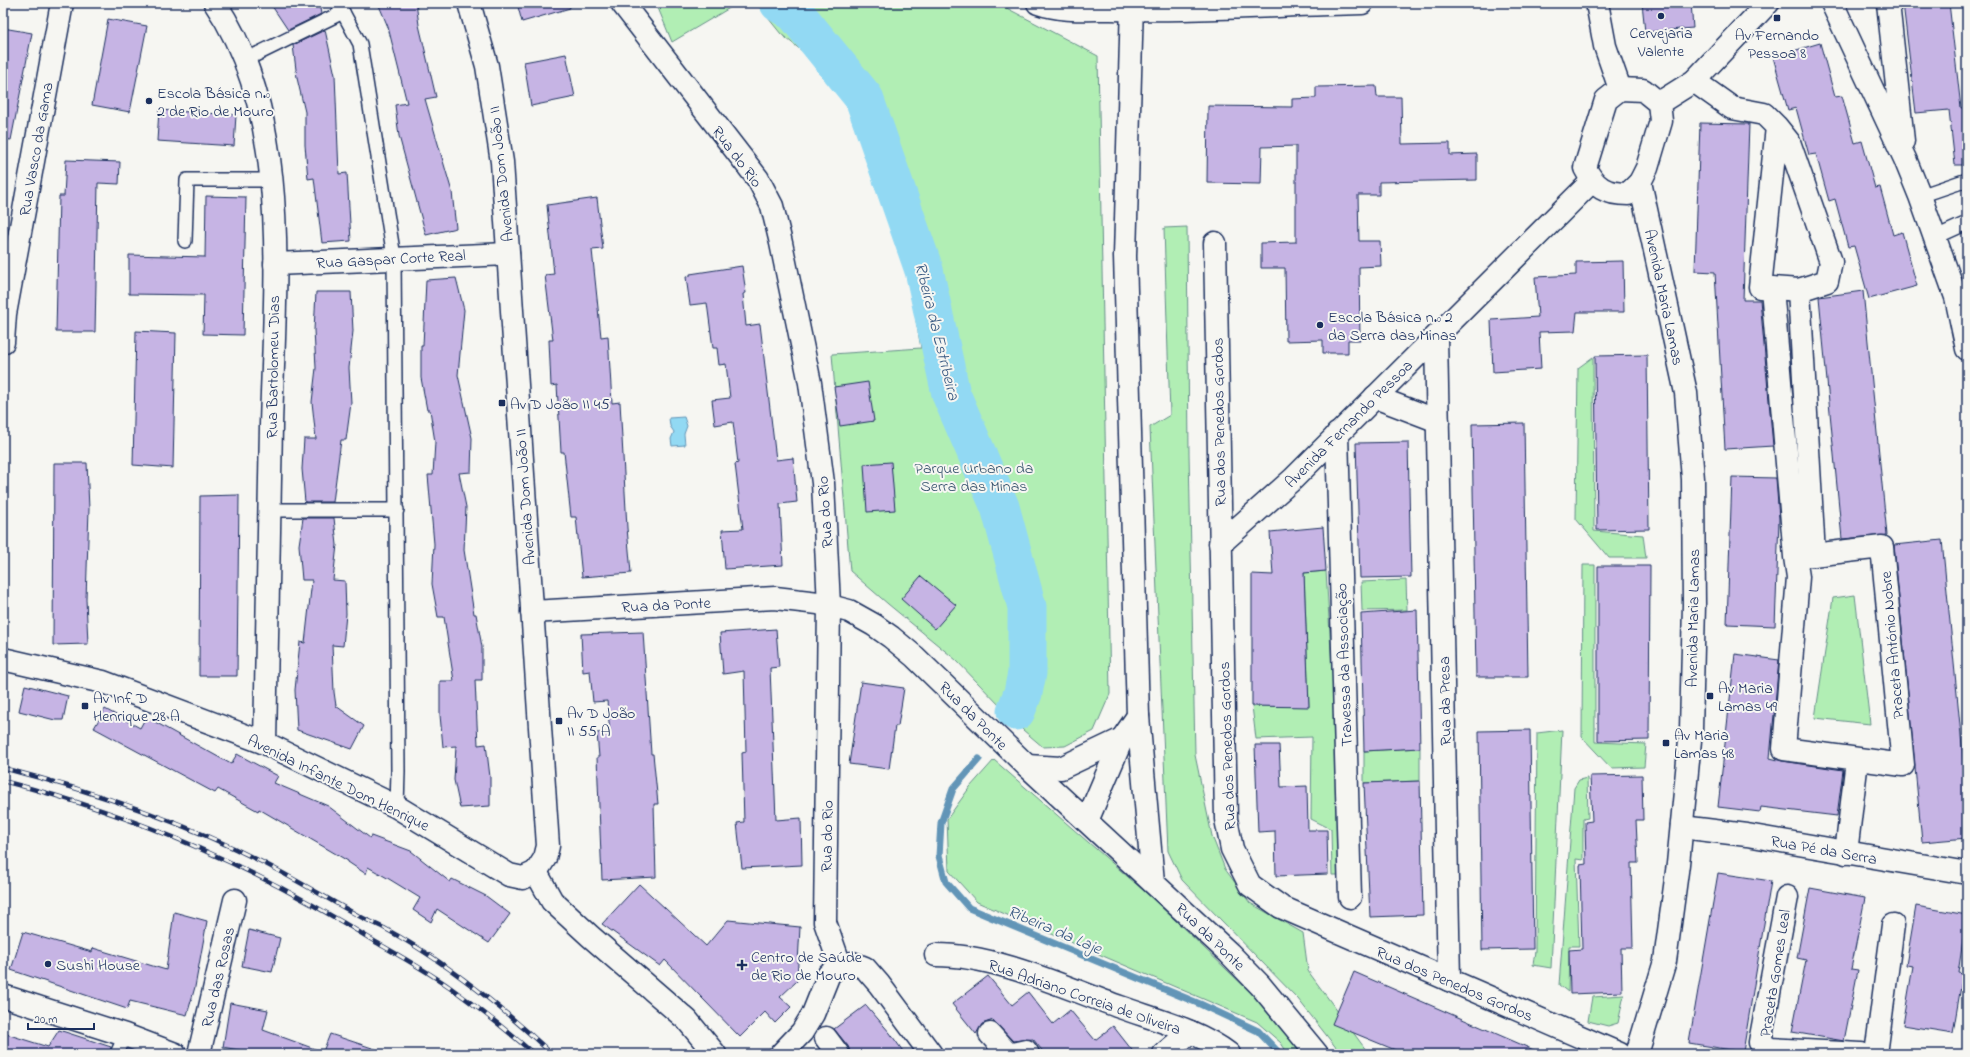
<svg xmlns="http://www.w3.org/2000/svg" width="1970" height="1057" viewBox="0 0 1970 1057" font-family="'Indie Flower',sans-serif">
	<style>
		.green { fill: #b1eeb4; stroke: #668e89 }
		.water { fill: #92d9f3; stroke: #6295b7 }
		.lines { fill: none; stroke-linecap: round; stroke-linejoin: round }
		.stream { stroke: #6295b7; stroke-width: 7 }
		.river { stroke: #92d9f3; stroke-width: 39 }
		.building { fill: #c6b4e4; stroke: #1b2f5e }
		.lane-casing { stroke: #1b2f5e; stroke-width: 16 }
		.street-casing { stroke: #1b2f5e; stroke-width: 25 }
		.secondary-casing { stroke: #1b2f5e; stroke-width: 25 }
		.lane { stroke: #f6f6f2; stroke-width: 13 }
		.street { stroke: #f6f6f2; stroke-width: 22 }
		.secondary { stroke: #f6f6f2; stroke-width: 22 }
		.rail-casing { stroke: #1b2f5e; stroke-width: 4.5 }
		.rail { stroke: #f6f6f2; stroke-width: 3; stroke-dasharray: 9; stroke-linecap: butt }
		.poi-dot { fill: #1b2f5e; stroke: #f6f6f2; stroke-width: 1.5 }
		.labels { text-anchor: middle; stroke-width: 4; stroke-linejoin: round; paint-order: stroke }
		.poi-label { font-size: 16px; fill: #1b2f5e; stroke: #f6f6f2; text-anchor: start }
		.street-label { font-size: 16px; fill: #1b2f5e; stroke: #f6f6f2 }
		.park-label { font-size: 16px; fill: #39556f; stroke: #f6f6f2 }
		.water-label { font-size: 17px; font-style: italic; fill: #395a83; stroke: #f6f6f2 }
	</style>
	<rect width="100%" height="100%" fill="#f6f6f2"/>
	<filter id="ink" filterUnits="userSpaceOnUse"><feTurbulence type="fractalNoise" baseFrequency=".025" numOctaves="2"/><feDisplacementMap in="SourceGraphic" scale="8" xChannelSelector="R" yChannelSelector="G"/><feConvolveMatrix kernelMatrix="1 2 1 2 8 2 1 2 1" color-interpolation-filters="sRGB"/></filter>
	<g filter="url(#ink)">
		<g class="green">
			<polygon points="656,3 738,3 672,42"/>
			<polygon points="756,3 997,3 1098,56 1110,694 1094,731 1065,746 1043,747 1023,730 956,660 888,604 850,571 832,354 921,348 896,212 849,89 781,34"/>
			<polygon points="1187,227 1189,453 1195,755 1212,836 1225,869 1250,903 1303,933 1308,971 1369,1054 1341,1054 1298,999 1182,880 1168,851 1150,427 1170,415 1164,228"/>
			<polygon points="1593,357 1594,531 1643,535 1646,558 1609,558 1576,519 1578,368"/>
			<polygon points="1583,565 1595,565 1595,742 1646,744 1644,767 1611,768 1582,737"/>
			<polygon points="1326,571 1345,875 1332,875 1331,829 1311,819 1312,737 1256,739 1252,706 1309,706 1304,573"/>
			<polygon points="1406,580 1407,610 1362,611 1361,582"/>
			<polygon points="1855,595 1870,724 1815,718 1833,598"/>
			<polygon points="1562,730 1551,968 1533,965 1535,951 1537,733"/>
			<polygon points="1420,748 1420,781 1364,783 1364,751"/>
			<polygon points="994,760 1151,897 1275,1016 1301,1054 1288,1054 1281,1043 1257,1022 977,902 949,871 947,819 970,787"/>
			<polygon points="1587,778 1588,818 1583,819 1583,860 1576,859 1579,946 1569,946 1568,992 1559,985 1574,788 1579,780"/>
			<polygon points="1624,995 1618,1023 1608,1026 1588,1021 1592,997"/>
		</g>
		<polygon class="water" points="684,417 687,426 684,434 685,445 672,446 671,439 674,432 670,426 669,418"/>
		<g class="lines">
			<polyline class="stream" points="979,759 953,789 941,823 939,856 946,882 969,908 1200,1004 1258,1031 1280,1054"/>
			<polyline class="river" points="779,3 795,13 864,98 924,270 951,394 1000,507 1027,607 1027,673 1023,693 1016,711"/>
		</g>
		<g class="building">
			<polygon points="270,3 319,3 321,14 288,30"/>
			<polygon points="378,3 416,3 419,25 436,97 425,99 452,192 456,228 426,235 399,136 395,105 407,103 388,27"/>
			<polygon points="517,3 569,3 570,8 522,22"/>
			<polygon points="1642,3 1691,3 1693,28 1645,32"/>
			<polygon points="1903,3 1949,3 1961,108 1967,107 1967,165 1955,165 1949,110 1916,113"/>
			<polygon points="108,19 147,26 130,112 92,105"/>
			<polygon points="3,28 32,33 11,140 3,139"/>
			<polygon points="325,30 335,75 339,174 347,173 351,241 322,243 314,178 308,179 305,145 305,112 297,78 293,45"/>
			<polygon points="1820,43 1835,97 1842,96 1855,143 1862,141 1875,188 1880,187 1893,235 1902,232 1917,286 1869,299 1854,246 1848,247 1835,199 1829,201 1816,154 1809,155 1796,108 1788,110 1773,57"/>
			<polygon points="566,54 575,97 531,106 524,62"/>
			<polygon points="1376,86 1377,97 1401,97 1402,144 1450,143 1450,155 1477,154 1477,180 1379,182 1379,195 1358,195 1359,241 1380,241 1381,266 1359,267 1360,340 1348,340 1348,353 1323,353 1323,340 1286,341 1285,268 1261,268 1261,243 1296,242 1296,146 1262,147 1261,184 1207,183 1208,106 1292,107 1292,99 1316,98 1316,87"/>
			<polygon points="159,110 236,115 234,146 157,141"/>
			<polygon points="1700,123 1749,124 1743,300 1760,300 1773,446 1725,449 1715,272 1695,271"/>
			<polygon points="66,160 120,162 119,184 98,183 95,332 56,332 59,196 64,196"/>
			<polygon points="206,196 246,197 243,335 203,334 204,295 129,294 129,255 205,257"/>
			<polygon points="597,198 603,249 592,250 601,337 608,336 612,403 620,402 627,528 631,573 582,577 576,517 571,517 564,452 561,452 557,385 551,386 549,340 553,340 545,275 554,274 547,205"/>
			<polygon points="1623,261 1624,312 1577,312 1575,331 1539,332 1541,369 1493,372 1491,320 1538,317 1535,277 1576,275 1576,262"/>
			<polygon points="742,266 746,293 743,294 746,326 760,324 776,460 793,458 797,502 780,504 783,565 725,569 722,530 743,529 735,464 738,463 733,422 715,425 712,400 730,398 726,364 719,365 717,348 713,348 707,303 690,305 686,277 690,276 690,274"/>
			<polygon points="456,278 464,310 458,375 472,438 471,472 459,473 466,507 464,550 474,614 476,614 482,647 482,680 475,680 478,745 486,744 490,777 490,806 460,808 454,780 456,746 443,747 440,715 440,681 454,681 444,617 438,617 432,584 434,544 428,475 433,475 435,442 430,410 427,410 421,378 421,346 423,346 426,280"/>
			<polygon points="1863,291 1887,535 1842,539 1819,297"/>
			<polygon points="316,292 351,292 353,331 349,368 351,403 346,440 341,440 333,502 305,502 302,469 304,439 316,439 312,402 316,368 314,330"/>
			<polygon points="136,331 176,333 173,468 133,465"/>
			<polygon points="1647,355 1649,529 1597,530 1595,356"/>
			<polygon points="868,382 874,421 840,426 834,387"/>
			<polygon points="1524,423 1528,677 1476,677 1472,424"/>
			<polygon points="1408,442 1411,577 1360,578 1356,443"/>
			<polygon points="891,462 895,510 867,512 864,464"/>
			<polygon points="54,463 87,463 89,509 86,599 88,644 53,645"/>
			<polygon points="1732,477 1776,478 1779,519 1775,626 1727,624"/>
			<polygon points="239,495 237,676 199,676 200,496"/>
			<polygon points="303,518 334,518 337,545 333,580 345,581 346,614 343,646 332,645 334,692 336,706 364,726 352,749 297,730 295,690 300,642 305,643 312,580 302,580 299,545"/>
			<polygon points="1323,527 1326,571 1304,573 1309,707 1252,706 1252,574 1273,575 1270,532"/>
			<polygon points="1942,540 1967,797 1967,838 1922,842 1894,545"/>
			<polygon points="1598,566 1650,566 1649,740 1598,741"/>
			<polygon points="921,576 956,605 935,629 901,599"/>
			<polygon points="1417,610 1420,748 1364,751 1361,614"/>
			<polygon points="776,629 779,667 770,668 776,820 801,818 802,865 742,868 737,823 744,822 742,753 746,752 744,671 723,674 720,633"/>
			<polygon points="643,632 651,754 653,754 658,804 654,804 656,877 602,880 597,757 599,757 597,733 610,732 607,701 593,702 590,671 583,672 581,634"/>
			<polygon points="1735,654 1779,660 1770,758 1782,761 1843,770 1837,816 1761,807 1760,812 1718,807"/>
			<polygon points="861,682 904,688 898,726 895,726 889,769 849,764"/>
			<polygon points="25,685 68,696 63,720 55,720 19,711"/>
			<polygon points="105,709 140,728 146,717 231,764 237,754 278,776 274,783 328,806 370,838 371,836 411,851 450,882 452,879 486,896 510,914 489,943 437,909 431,922 413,910 420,898 389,879 368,867 366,874 348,862 348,861 259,809 258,811 218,789 215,793 94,728"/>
			<polygon points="1530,730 1533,949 1482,950 1479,731"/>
			<polygon points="1255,745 1279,745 1281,787 1307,786 1308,830 1327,830 1328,874 1276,876 1275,831 1258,832"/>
			<polygon points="1642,775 1643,820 1636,820 1638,863 1631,863 1633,948 1621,948 1622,992 1570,994 1569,950 1582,949 1580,865 1586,864 1585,822 1592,821 1590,776"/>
			<polygon points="1420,781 1423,915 1370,917 1364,783"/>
			<polygon points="1718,873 1771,881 1743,1052 1689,1043"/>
			<polygon points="639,884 706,946 728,920 800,927 797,981 780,997 791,1007 775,1023 765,1012 740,1037 665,960 660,966 602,924"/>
			<polygon points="1810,888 1865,898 1851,969 1858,970 1844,1041 1792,1032 1806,960 1797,958"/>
			<polygon points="1916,906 1967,915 1958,973 1963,974 1953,1033 1903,1025 1913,966 1906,965"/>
			<polygon points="174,912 207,921 195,987 187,1015 130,1001 127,1009 11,970 23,932 92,952 93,948 166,970"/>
			<polygon points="249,930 280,938 272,972 242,966"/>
			<polygon points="1354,972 1543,1054 1405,1054 1332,1024"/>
			<polygon points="988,976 1012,1005 1028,992 1053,1024 1070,1010 1095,1040 1113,1026 1135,1054 1045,1054 1033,1039 1013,1041 993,1020 982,1024 976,1034 952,1004"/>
			<polygon points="230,1003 268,1010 263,1030 323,1052 322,1054 259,1054 223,1047"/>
			<polygon points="866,1005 890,1033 905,1054 851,1054 848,1046 834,1029"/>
			<polygon points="59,1030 111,1047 109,1054 3,1054 3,1033 48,1047"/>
			<polygon points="330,1034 381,1051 380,1054 322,1054"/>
		</g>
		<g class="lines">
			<defs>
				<g id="lane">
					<polyline points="338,3 360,44 394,257 398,771 397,807"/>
					<polyline points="245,60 343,12"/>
					<polyline points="1920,196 1967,180"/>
					<polyline points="1936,237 1967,223"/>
					<polyline points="185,241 187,180 273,180"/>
					<polyline points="271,510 397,510"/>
					<polyline points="117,1054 125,1035"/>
				</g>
				<g id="street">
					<path d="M215,3C294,120 274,292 271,426C269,531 267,637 265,743"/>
					<polyline points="622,3 758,179 772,206 781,243 810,383 823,483 829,605 825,922 840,965"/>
					<path d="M1038,3C1060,11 1087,9 1110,9C1194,11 1278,5 1362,3"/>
					<polyline points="1832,3 1905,159 1920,196 1956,297 1967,349"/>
					<polyline points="1888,3 1903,141"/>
					<polyline points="1694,81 1732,108 1764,114 1777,127 1760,287 1799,290 1827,281 1831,262 1789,142 1777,127"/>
					<polyline points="1215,243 1226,819 1232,849 1250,885 1281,907 1620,1054"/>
					<polyline points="275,264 508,254"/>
					<polyline points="1772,288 1795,557 1882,547 1903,765 1784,749 1798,577 1795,557"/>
					<polyline points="1799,290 1814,555"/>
					<polyline points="1436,337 1449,980"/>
					<polyline points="3,342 5,314 62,3"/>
					<polyline points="1375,397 1438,421"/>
					<polyline points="1337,434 1350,897"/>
					<polyline points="3,659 103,682 265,743 397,807 509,875 523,878 536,872 552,901 590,936 687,1020 715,1054"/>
					<polyline points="1682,827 1747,835 1967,873"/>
					<polyline points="1846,853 1857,760"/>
					<polyline points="1787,897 1760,1042 1770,1049 1861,1054"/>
					<path d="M936,955C997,955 1063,987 1120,1007C1156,1020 1198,1030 1229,1054"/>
					<polyline points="3,996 125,1035 175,1054"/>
					<polyline points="990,1034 1008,1054"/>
					<polyline points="826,1038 838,1054"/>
					<polyline points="199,1054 235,900"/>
					<polyline points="781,1054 802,1032 813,1014 829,974 840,965 852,963 865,968 879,984 931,1054"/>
					<polyline points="1012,1054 1026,1051 1028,1054"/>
					<polyline points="1164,1054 1190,1032"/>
					<polyline points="1876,1054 1893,925"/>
				</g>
				<g id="secondary">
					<polyline points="469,3 487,66 502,162 548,846 545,858 536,872"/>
					<polyline points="1132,3 1125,256 1138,716 1153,882"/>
					<polyline points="1597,3 1605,46 1620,89"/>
					<path d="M1620,89L1643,90L1659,103L1661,121L1647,168L1640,182L1628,194C1606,194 1595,188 1585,168L1606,100Z"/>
					<polyline points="1659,103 1694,81 1768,3"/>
					<polyline points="1220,544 1293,479 1592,181"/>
					<polyline points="532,612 775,598 818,603 849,611 874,625 891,637 915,657 1027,766 1229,953 1260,985 1317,1054"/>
					<polyline points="1027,766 1061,768 1122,739"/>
					<polyline points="1087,821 1122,739 1138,716"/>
					<polyline points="1637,1054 1665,961 1678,864 1691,730 1694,604 1693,479 1686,393 1640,182"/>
				</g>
			</defs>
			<use href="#lane" class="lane-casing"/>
			<use href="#street" class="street-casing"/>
			<use href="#secondary" class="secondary-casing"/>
			<use href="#lane" class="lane"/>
			<use href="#street" class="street"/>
			<use href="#secondary" class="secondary"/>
			<defs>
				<g id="rail">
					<path d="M3,768C92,791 180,820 262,862C295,879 326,898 359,916C367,920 376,924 384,928C445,961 502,1007 552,1054"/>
					<path d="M3,781C140,816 254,867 374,941C400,956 427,971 451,988C480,1009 508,1031 534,1054"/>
				</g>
			</defs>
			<use href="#rail" class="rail-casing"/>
			<use href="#rail" class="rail"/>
		</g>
	</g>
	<g class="poi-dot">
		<circle cx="1661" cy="16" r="4"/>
		<rect x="1773" y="14" width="8" height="8" rx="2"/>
		<circle cx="149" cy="101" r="4"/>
		<circle cx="1320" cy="325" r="4"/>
		<rect x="498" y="399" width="8" height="8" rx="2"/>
		<rect x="1706" y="692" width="8" height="8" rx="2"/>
		<rect x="81" y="702" width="8" height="8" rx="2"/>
		<rect x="555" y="717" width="8" height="8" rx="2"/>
		<rect x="1662" y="739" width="8" height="8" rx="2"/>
		<circle cx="48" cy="964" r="4"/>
		<path d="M740 959h4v4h4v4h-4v4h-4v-4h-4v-4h4z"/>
	</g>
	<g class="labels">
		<g class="poi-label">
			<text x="1661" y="38" text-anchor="middle">Cervejaria<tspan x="1661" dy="18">Valente</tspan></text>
			<text x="1777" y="40" text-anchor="middle">Av Fernando<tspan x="1777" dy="18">Pessoa 8</tspan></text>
			<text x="157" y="98">Escola Básica n.º<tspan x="157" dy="18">2 de Rio de Mouro</tspan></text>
			<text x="1328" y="322">Escola Básica n.º 2<tspan x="1328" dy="18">da Serra das Minas</tspan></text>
			<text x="510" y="409">Av D João II 45</text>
			<text x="1718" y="693">Av Maria<tspan x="1718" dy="18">Lamas 49</tspan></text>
			<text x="93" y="703">Av Inf D<tspan x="93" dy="18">Henrique 28 A</tspan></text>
			<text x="567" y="718">Av D João<tspan x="567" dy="18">II 55 A</tspan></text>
			<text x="1674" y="740">Av Maria<tspan x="1674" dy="18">Lamas 48</tspan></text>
			<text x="751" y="962">Centro de Saúde<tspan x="751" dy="18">de Rio de Mouro</tspan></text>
			<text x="56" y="970">Sushi House</text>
		</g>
		<g class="street-label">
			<text transform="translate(35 149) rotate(-80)" y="6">Rua Vasco da Gama</text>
			<text transform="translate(738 156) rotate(53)" y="6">Rua do Rio</text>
			<text transform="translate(500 174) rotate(-96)" y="6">Avenida Dom João II</text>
			<text transform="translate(391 258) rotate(-3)" y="6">Rua Gaspar Corte Real</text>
			<text transform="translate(1665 297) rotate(78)" y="6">Avenida Maria Lamas</text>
			<text transform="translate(272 367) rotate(-89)" y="6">Rua Bartolomeu Dias</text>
			<text transform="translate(1218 422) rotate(-91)" y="6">Rua dos Penedos Gordos</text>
			<text transform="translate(1348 423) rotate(-45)" y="6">Avenida Fernando Pessoa</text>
			<text transform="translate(524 497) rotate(-94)" y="6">Avenida Dom João II</text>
			<text transform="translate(824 512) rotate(-94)" y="6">Rua do Rio</text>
			<text transform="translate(666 604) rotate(-3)" y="6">Rua da Ponte</text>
			<text transform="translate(1692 618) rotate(-89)" y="6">Avenida Maria Lamas</text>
			<text transform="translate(1891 645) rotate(-95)" y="6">Praceta António Nobre</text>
			<text transform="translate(1343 665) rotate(-92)" y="6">Travessa da Associação</text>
			<text transform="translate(1444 701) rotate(-91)" y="6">Rua da Presa</text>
			<text transform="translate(974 715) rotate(45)" y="6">Rua da Ponte</text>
			<text transform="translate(1226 746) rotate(-92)" y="6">Rua dos Penedos Gordos</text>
			<text transform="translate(339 782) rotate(26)" y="6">Avenida Infante Dom Henrique</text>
			<text transform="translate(826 836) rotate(-89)" y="6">Rua do Rio</text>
			<text transform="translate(1824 849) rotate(10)" y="6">Rua Pé da Serra</text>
			<text transform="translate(1211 936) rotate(44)" y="6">Rua da Ponte</text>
			<text transform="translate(1774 973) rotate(-81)" y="6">Praceta Gomes Leal</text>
			<text transform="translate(217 977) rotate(-77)" y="6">Rua das Rosas</text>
			<text transform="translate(1455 983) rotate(23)" y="6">Rua dos Penedos Gordos</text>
			<text transform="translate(1085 996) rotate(19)" y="6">Rua Adriano Correia de Oliveira</text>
		</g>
		<g class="park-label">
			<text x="974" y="473">Parque Urbano da<tspan x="974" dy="18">Serra das Minas</tspan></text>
		</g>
		<g class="water-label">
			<text transform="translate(938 331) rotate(76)" y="6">Ribeira da Estribeira</text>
			<text transform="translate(1055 929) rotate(23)" y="6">Ribeira da Laje</text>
		</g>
	</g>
	<rect width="1970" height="1057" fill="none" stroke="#f6f6f2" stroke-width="16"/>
	<rect x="8" y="8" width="1954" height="1041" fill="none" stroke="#1b2f5e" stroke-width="1.5" filter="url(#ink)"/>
	<path d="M28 1023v6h66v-6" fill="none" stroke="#1b2f5e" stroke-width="2"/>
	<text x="34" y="1023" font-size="12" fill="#1b2f5e" stroke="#f6f6f2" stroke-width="3" paint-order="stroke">20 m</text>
</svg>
